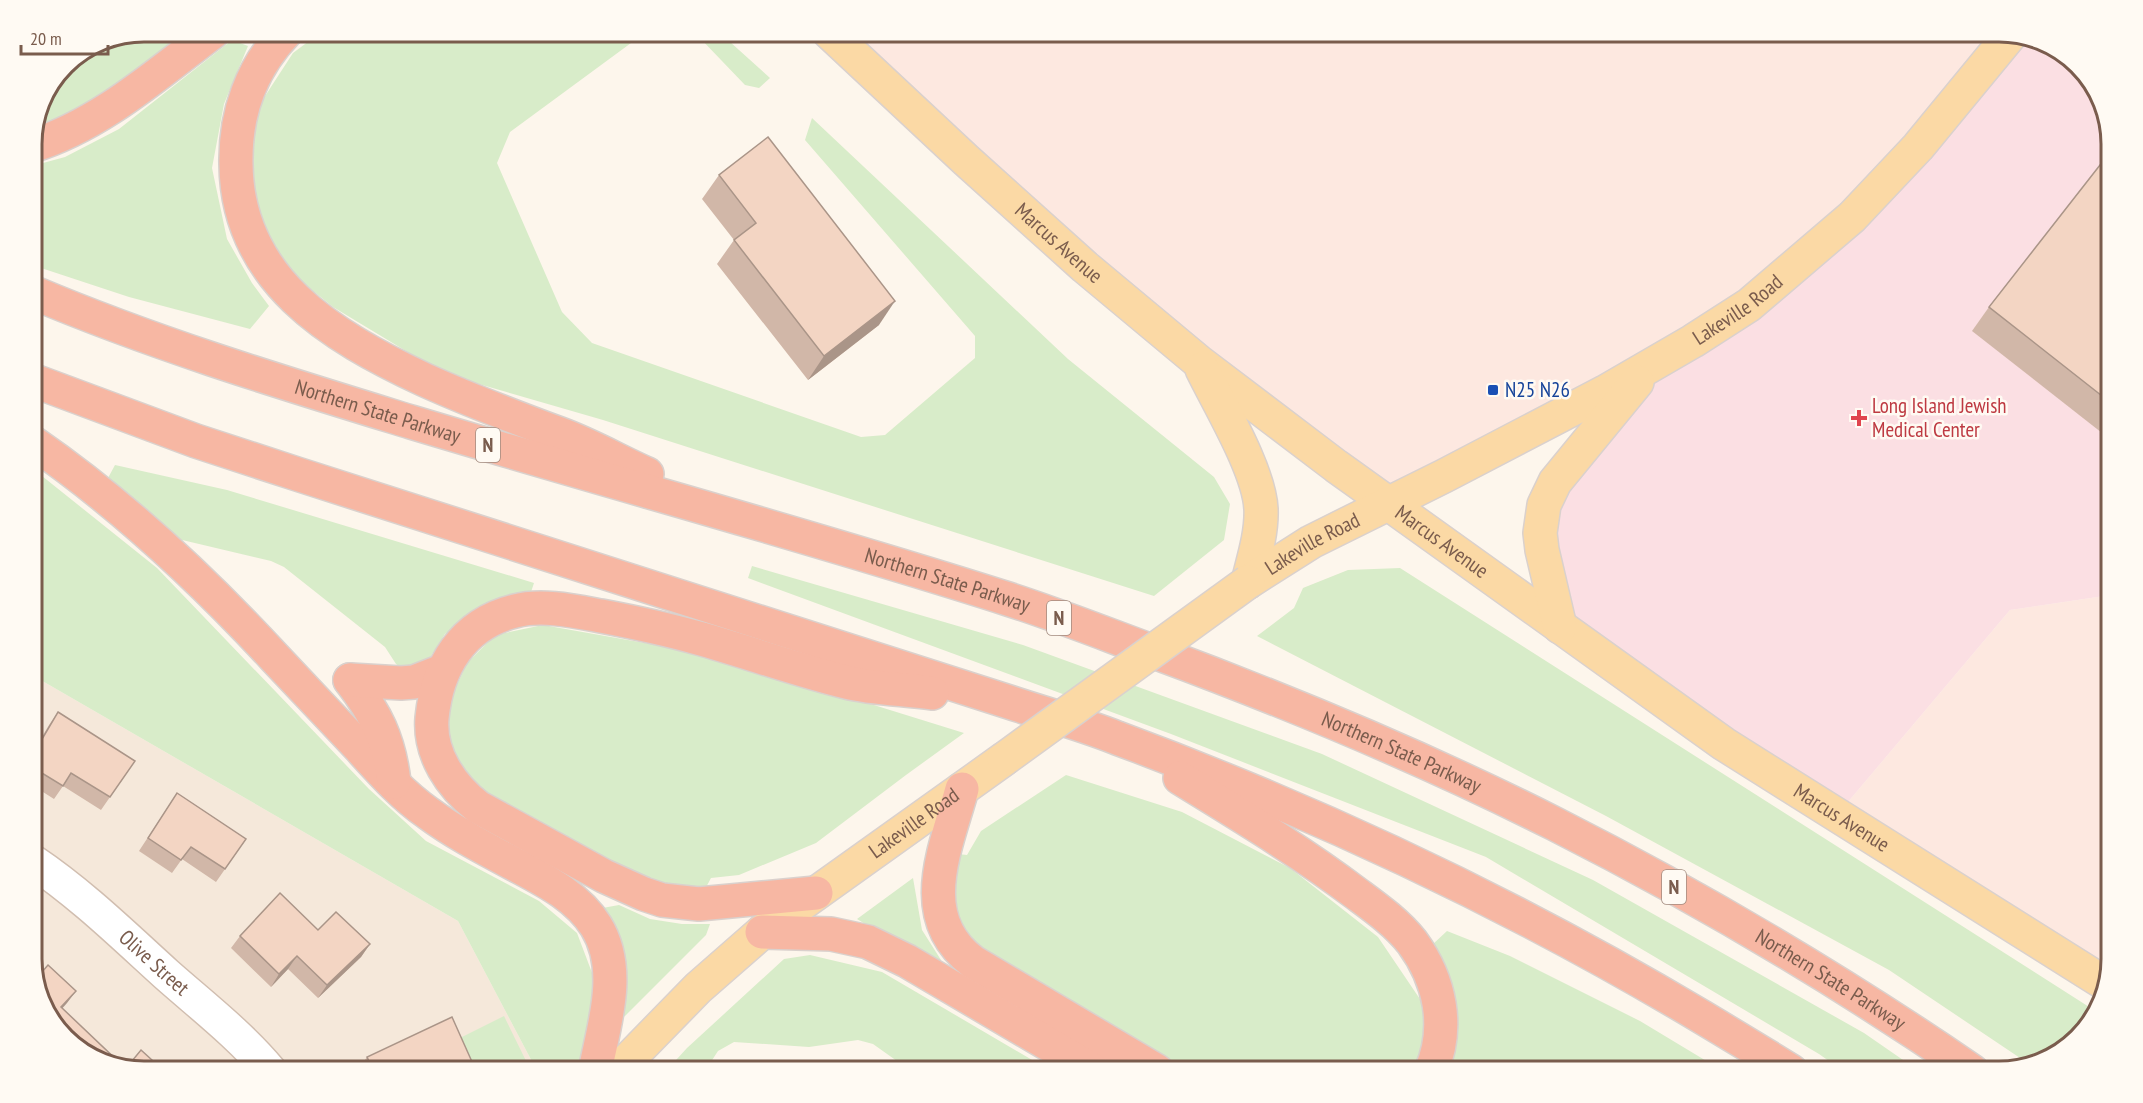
<svg xmlns="http://www.w3.org/2000/svg" width="2143" height="1103" viewBox="0 0 2143 1103" font-family="'PT Sans Narrow',sans-serif">
	<style>
		.residential { fill: #f5e8da }
		.commercial { fill: #fde8e0 }
		.medical { fill: #fbdfe3 }
		.green { fill: #d8ecc9 }
		.lines { fill: none; stroke-linecap: round; stroke-linejoin: round }
		.minor-casing { stroke: #d1beb0; stroke-width: 36 }
		.major-casing { stroke: #dad1cd; stroke-width: 36 }
		.highway-casing { stroke: #dad1cd; stroke-width: 36 }
		.minor { stroke: #fff; stroke-width: 33 }
		.major { stroke: #fbd9a5; stroke-width: 33 }
		.highway { stroke: #f7b7a3; stroke-width: 33 }
		.major-bridge-casing { stroke: #dad1cd; stroke-width: 36; stroke-linecap: butt }
		.major-bridge { stroke: #fbd9a5; stroke-width: 33 }
		.wall { fill: #d1b7a8 }
		.shaded-wall { fill: #aa9588 }
		.building { fill: #f3d5c3; stroke: #aa9588; stroke-width: 1.5 }
		.transit-dot { fill: #1a4fb4; stroke: #fffaf3; stroke-width: 2 }
		.health-dot { fill: #e0444e; stroke: #fffaf3; stroke-width: 2 }
		.labels { text-anchor: middle; stroke-width: 5; stroke-linejoin: round; paint-order: stroke }
		.shield { fill: #fffaf3; stroke: #a28b7f; stroke-width: 1.5 }
		.shield-label { font-size: 20px; font-weight: bold; fill: #7a5c4d }
		.street-label { font-size: 21px; fill: #7a5c4d; stroke: #fffaf3 }
		.transit-label { font-size: 21px; fill: #164399; stroke: #fffaf3; text-anchor: start }
		.health-label { font-size: 21px; fill: #be3a42; stroke: #fffaf3; text-anchor: start }
		.rim { fill: none; stroke: #7a5c4d; stroke-width: 3 }
	</style>
	<rect width="100%" height="100%" fill="#fdf6ec"/>
	<polygon class="residential" points="32,675 458,921 537,1071 144,1071 94,1060 51,1022 32,967"/>
	<g class="commercial">
		<polygon points="829,32 1999,32 2008,33 1749,305 1388,504"/>
		<polygon points="2111,595 2111,959 2106,984 1837,815 2010,610"/>
	</g>
	<polygon class="medical" points="2011,34 2049,43 2093,82 2111,137 2111,595 2010,610 1837,815 1560,627 1540,533 1650,366 1749,305"/>
	<g class="green">
		<polygon points="144,32 191,32 111,94 35,129 65,64 101,40"/>
		<polygon points="321,32 646,32 510,132 497,163 562,312 592,343 861,437 885,435 975,358 975,336 805,140 812,118 1068,359 1214,477 1230,504 1224,540 1154,596 603,420 444,374 333,307 280,264 249,189 254,113 293,53"/>
		<polygon points="691,32 719,32 770,78 759,88 745,85 698,36"/>
		<polygon points="232,40 248,46 224,104 212,168 227,239 252,283 269,306 250,329 129,297 32,265 32,166 65,157 119,129"/>
		<polygon points="115,465 227,490 534,583 529,598 473,614 445,634 422,670 409,673 396,664 385,647 284,567 271,561 178,539 108,478"/>
		<polygon points="32,468 157,568 369,789 426,841 539,901 577,933 594,978 596,1014 584,1043 617,1071 537,1071 458,921 32,675"/>
		<polygon points="752,566 1023,645 1322,754 1593,880 1864,1033 1919,1071 1843,1071 1819,1054 1486,857 1171,734 748,578"/>
		<polygon points="1400,568 2097,1012 2056,1056 2029,1064 1889,970 1606,816 1257,636 1294,608 1303,588 1348,570"/>
		<polygon points="543,625 713,655 964,733 906,775 816,843 739,875 711,878 703,893 639,880 481,795 460,774 445,739 450,700 467,663 495,635"/>
		<polygon points="1066,775 1182,812 1290,868 1378,937 1426,1008 1421,1058 1413,1071 1184,1071 988,959 955,929 949,892 958,854 967,855 981,831"/>
		<polygon points="913,878 922,930 941,960 938,968 857,919"/>
		<polygon points="619,905 650,919 682,924 710,924 706,935 625,1016 614,1024 597,909"/>
		<polygon points="1447,931 1510,956 1640,1021 1723,1071 1451,1071 1457,1028 1432,945"/>
		<polygon points="810,955 882,972 1051,1071 911,1071 873,1044 858,1040 809,1047 734,1042 718,1051 705,1071 666,1071 687,1048 784,959"/>
		<polygon points="504,1016 531,1071 465,1071 450,1043"/>
	</g>
	<g class="lines">
		<defs>
			<g id="minor">
				<path id="s1" d="M32,861C80,893 123,935 166,974C201,1005 240,1035 270,1071"/>
			</g>
			<g id="major">
				<path id="s2" d="M829,32L966,160L1085,267L1199,362L1336,466L1724,744L2106,984"/>
				<path d="M1202,369C1220,406 1259,470 1261,509C1262,533 1254,558 1248,582"/>
				<path id="s3" d="M1248,582L1311,542L1444,476L1605,392L1693,341L1749,305L1852,217L1918,147L2011,34"/>
				<polyline points="1560,627 1542,550 1540,533 1544,505 1555,482 1637,382"/>
				<path id="s4" d="M617,1071L698,988L762,932L1004,759"/>
			</g>
			<g id="highway">
				<path d="M286,32C251,68 235,114 236,164C237,280 331,336 425,380C469,400 514,417 560,434C590,445 618,461 647,474"/>
				<path d="M32,146C100,125 157,74 213,32"/>
				<path id="s5" d="M32,292C155,344 284,383 411,422C610,482 811,536 1008,599C1058,615 1108,635 1157,653C1292,703 1426,759 1555,824C1699,897 1839,980 1972,1071"/>
				<path d="M32,380L196,441L297,474L1009,702C1045,714 1082,724 1117,738C1320,813 1516,906 1702,1017C1732,1035 1762,1053 1791,1071"/>
				<path d="M32,442C122,504 201,578 275,658C303,688 331,717 359,747C380,770 402,795 428,813C455,833 484,848 514,864C544,880 577,896 596,926C623,969 604,1025 595,1071"/>
				<path d="M350,680C376,714 389,739 394,782"/>
				<polyline points="350,680 401,683 414,682 442,671"/>
				<path d="M1180,778C1240,815 1300,851 1357,894C1376,908 1397,923 1412,942C1440,980 1450,1027 1431,1071"/>
				<path d="M962,789C946,848 913,917 973,962L1157,1071"/>
				<path d="M816,893L699,904L662,900L644,894L604,876L478,807C451,786 429,754 432,718C437,667 462,624 515,611C542,604 574,611 601,616C633,622 666,629 698,638C748,652 797,670 846,682C874,689 904,689 932,693"/>
				<polyline points="762,932 831,934 868,942 907,961 1094,1071"/>
			</g>
		</defs>
		<use href="#minor" class="minor-casing"/>
		<use href="#major" class="major-casing"/>
		<use href="#highway" class="highway-casing"/>
		<use href="#minor" class="minor"/>
		<use href="#major" class="major"/>
		<use href="#highway" class="highway"/>
		<defs>
			<polyline id="major-bridge" points="1004,759 1248,582"/>
		</defs>
		<use href="#major-bridge" class="major-bridge-casing"/>
		<use href="#major-bridge" class="major-bridge"/>
	</g>
	<g class="wall">
		<polygon points="2111,151 2111,440 1972,331 1989,307"/>
		<polygon points="719,175 879,325 808,380 717,264 734,240 702,199"/>
		<polygon points="58,712 135,761 101,810 63,786 54,799 32,785 32,754 49,725"/>
		<polygon points="177,793 246,839 216,882 182,859 172,873 139,851"/>
		<polygon points="318,930 370,944 361,957 318,998 288,969 271,987 231,948 240,936"/>
		<polygon points="367,1057 473,1064 467,1071 358,1071 358,1070"/>
	</g>
	<g class="shaded-wall">
		<polygon points="895,301 879,325 808,380 824,356"/>
		<polygon points="370,944 361,957 318,998 327,985"/>
		<polygon points="297,956 288,969 271,987 279,974"/>
		<polygon points="76,991 67,1003 52,1020 61,1007"/>
		<polygon points="473,1064 467,1071 456,1071"/>
	</g>
	<g class="building">
		<polygon points="768,137 895,301 824,356 734,240 756,223 719,175"/>
		<polygon points="2111,151 2111,403 1989,307"/>
		<polygon points="58,712 135,761 110,797 71,773 63,786 32,767 32,756"/>
		<polygon points="177,793 246,839 225,869 191,847 181,860 148,838"/>
		<polygon points="280,893 318,930 336,912 370,944 327,985 297,956 279,974 240,936"/>
		<polygon points="48,965 76,991 61,1007 124,1067 94,1060 51,1022 36,979"/>
		<polygon points="452,1017 473,1064 456,1071 374,1071 367,1057"/>
		<polygon points="141,1050 164,1071 144,1071 127,1067"/>
	</g>
	<rect class="transit-dot" x="1487" y="384" width="12" height="12" rx="3"/>
	<path class="health-dot" d="M1856 409h6v6h6v6h-6v6h-6v-6h-6v-6h6z"/>
	<g class="labels">
		<g class="shield">
			<rect x="476" y="428" width="24" height="34" rx="4.5"/>
			<rect x="1047" y="601" width="24" height="34" rx="4.5"/>
			<rect x="1662" y="870" width="24" height="34" rx="4.5"/>
		</g>
		<g class="shield-label">
			<text x="488" y="452">N</text>
			<text x="1059" y="625">N</text>
			<text x="1674" y="894">N</text>
		</g>
		<g class="street-label">
			<text dy="7" stroke="none"><textPath href="#s2" startOffset="312">Marcus Avenue</textPath></text>
			<text dy="7" stroke="none"><textPath href="#s3" startOffset="561">Lakeville Road</textPath></text>
			<text dy="7" stroke="none"><textPath href="#s5" startOffset="366">Northern State Parkway</textPath></text>
			<text dy="7" stroke="none"><textPath href="#s2" startOffset="798">Marcus Avenue</textPath></text>
			<text dy="7" stroke="none"><textPath href="#s3" startOffset="75">Lakeville Road</textPath></text>
			<text dy="7" stroke="none"><textPath href="#s5" startOffset="960">Northern State Parkway</textPath></text>
			<text dy="7" stroke="none"><textPath href="#s5" startOffset="1446">Northern State Parkway</textPath></text>
			<text dy="7" stroke="none"><textPath href="#s2" startOffset="1284">Marcus Avenue</textPath></text>
			<text dy="7" stroke="none"><textPath href="#s4" startOffset="388">Lakeville Road</textPath></text>
			<text dy="7" stroke="none"><textPath href="#s1" startOffset="159">Olive Street</textPath></text>
			<text dy="7" stroke="none"><textPath href="#s5" startOffset="1932">Northern State Parkway</textPath></text>
		</g>
		<g class="transit-label">
			<text x="1505" y="397">N25 N26</text>
		</g>
		<g class="health-label">
			<text x="1872" y="413">Long Island Jewish<tspan x="1872" dy="24">Medical Center</tspan></text>
		</g>
	</g>
	<path d="M0 0H2143V1103H0ZM144 42H1999A102 102 0 0 1 2101 144V959A102 102 0 0 1 1999 1061H144A102 102 0 0 1 42 959V144A102 102 0 0 1 144 42Z" fill="#fffaf3" fill-rule="evenodd"/>
	<path class="rim" d="M144 42H1999A102 102 0 0 1 2101 144V959A102 102 0 0 1 1999 1061H144A102 102 0 0 1 42 959V144A102 102 0 0 1 144 42Z"/>
	<path d="M21 45v9h87v-9" fill="none" stroke="#7a5c4d" stroke-width="3"/>
	<text x="30" y="45" font-size="18" fill="#7a5c4d" stroke="#fffaf3" stroke-width="4.5" paint-order="stroke">20 m</text>
</svg>
